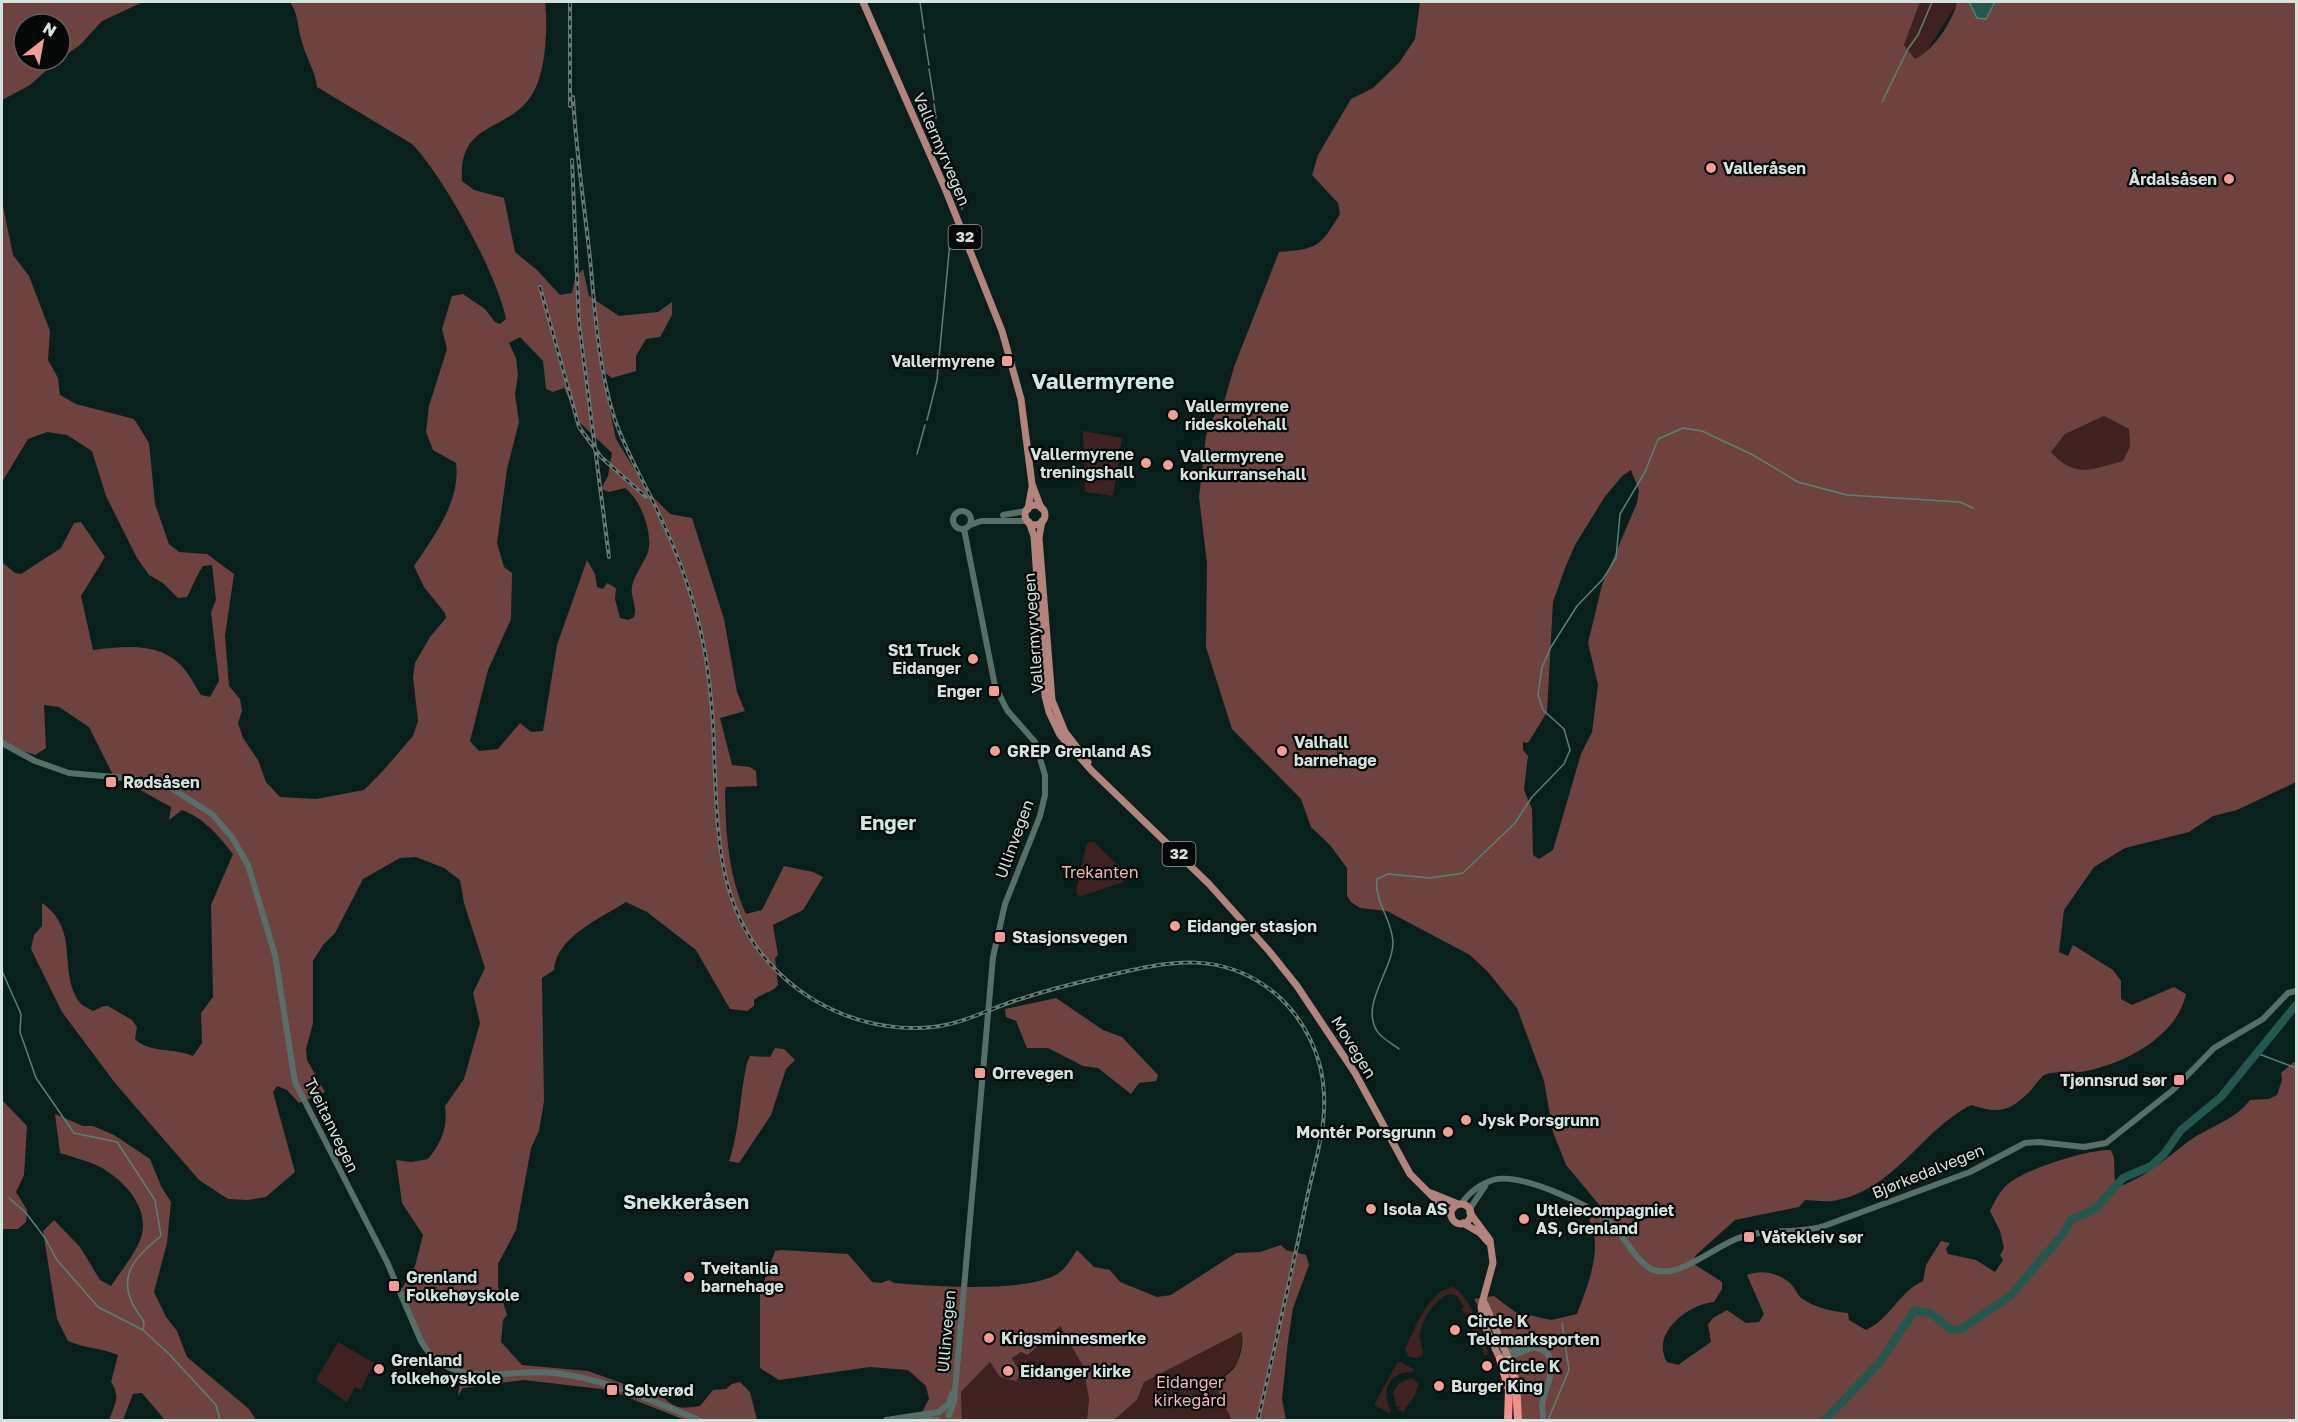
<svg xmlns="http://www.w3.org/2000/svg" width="2298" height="1422" viewBox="0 0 2298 1422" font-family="'Golos Text',sans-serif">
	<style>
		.green { fill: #3f2220 }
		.forest { fill: #6d423f; fill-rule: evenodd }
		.water { fill: #22584d; stroke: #588279; stroke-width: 1.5 }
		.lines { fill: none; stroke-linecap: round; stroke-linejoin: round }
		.stream { stroke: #588279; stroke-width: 1.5 }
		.river { stroke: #22584d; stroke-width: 8 }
		.secondary { stroke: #567069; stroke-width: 6 }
		.primary { stroke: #b4837c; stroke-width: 7 }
		.highway { stroke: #f29088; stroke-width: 8 }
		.rail-casing { stroke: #657974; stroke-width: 4 }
		.rail { stroke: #020806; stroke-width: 1.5; stroke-dasharray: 4.5; stroke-linecap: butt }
		.poi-dot { fill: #f59c94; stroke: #020806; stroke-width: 2 }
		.labels { text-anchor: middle; stroke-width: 4.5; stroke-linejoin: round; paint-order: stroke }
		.shield { fill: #020806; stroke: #96a19e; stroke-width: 1.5 }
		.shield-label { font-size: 15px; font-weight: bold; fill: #d5e3df }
		.street-label { font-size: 16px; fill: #d5e3df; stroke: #020806 }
		.poi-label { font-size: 16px; font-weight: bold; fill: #d5e3df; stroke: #020806; text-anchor: start }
		.park-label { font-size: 16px; fill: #f6b8b2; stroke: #020806 }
		.quarter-label { font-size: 20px; font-weight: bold; fill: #cce9e2; stroke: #020806 }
		.district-label { font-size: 22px; font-weight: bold; fill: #cce9e2; stroke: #020806 }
	</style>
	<rect width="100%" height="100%" fill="#08201b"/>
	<g class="green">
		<polygon points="1920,2 1957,2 1957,4 1924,55 1915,59 1904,45"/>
		<path d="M2104,416L2129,429L2130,446L2123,461C2092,469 2075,479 2051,452L2065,434Z"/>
		<polygon points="1083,431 1122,438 1113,496 1085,492"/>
		<polygon points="1089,842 1094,842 1128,875 1123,882 1079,897 1076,892 1086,846"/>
		<path d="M1453,1287C1470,1295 1484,1337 1488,1354L1484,1356L1479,1333L1473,1334L1469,1319L1461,1309L1464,1307L1457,1296L1450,1294C1436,1297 1420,1322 1420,1336C1420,1344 1424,1348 1422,1356L1416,1358L1408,1356L1405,1349C1414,1330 1429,1290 1453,1287Z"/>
		<polygon points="1060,1326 1083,1366 1089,1399 1087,1420 962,1420 961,1392 990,1362 1012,1362 1015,1355 1021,1352 1029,1355"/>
		<polygon points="1238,1332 1243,1335 1238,1363 1221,1378 1232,1420 1114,1420 1137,1400 1144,1382"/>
		<polygon points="338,1342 374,1363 361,1390 355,1387 347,1402 316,1380"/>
		<path d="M1398,1361L1415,1370C1410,1374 1408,1371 1402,1373C1385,1379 1383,1396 1391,1410L1389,1413L1374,1405Z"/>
		<polygon points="1412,1378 1419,1384 1414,1397 1403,1412 1398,1409 1401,1406 1396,1407 1393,1393 1398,1384 1407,1379 1409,1383 1408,1379"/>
	</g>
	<g class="forest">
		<polygon points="2,2 143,2 102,21 80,45 60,59 60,24 24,24 24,60 58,60 30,85 2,100"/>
		<path d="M290,2H545C548,27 546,71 533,93C509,134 458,119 462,181L474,190L504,198L515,252L537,270L560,295L572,293L575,278L583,269L589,296L619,316L658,312L672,302V315L660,337L646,339L636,356V371L612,378L601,370L616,439L649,493L670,514L692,518L724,619L737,692L745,711L720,718L732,765L750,767L756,771L757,786L726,787L725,792C726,834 728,874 746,914L762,910L784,866L813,872L823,877L803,910L773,925L778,955L775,958L778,985C772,993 761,993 754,1000V1006L747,1011L730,1009L696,950L647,912L626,902C601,918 556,937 554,970L542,978L544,1101L539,1131L531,1148L516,1230L498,1264V1286L507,1315L503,1320L501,1342L522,1365L588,1371L649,1393H657C676,1407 675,1410 700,1406L713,1390L726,1389L732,1384L740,1382L750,1392L757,1420H685L609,1390L584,1387L524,1380L463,1388L458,1396L461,1371C422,1356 416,1328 400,1292L415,1266L423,1235L402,1203L396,1160L411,1162L428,1159C441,1143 448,1128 445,1106L464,1079L480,1023L473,993L485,968L464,903L460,880L444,868L416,857L400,858L363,879L335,933L323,945L313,961V1023L306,1049L307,1060L325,1092L299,1103L287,1090L277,1086L273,1092L295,1172L266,1197L248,1200L228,1199L199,1180L115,1083L62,1012L31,949L34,935L42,926V903C80,930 58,967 78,1000C80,1005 88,1008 93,1011L104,1006H108L132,1020L137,1027L135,1039C148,1053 176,1048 193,1056L202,1043L201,1013L213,997L211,905L233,854C219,836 204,818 182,810L169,820L171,807L113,775L89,727L59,707L44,705L46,748L35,755L2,744V562L15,573L21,574L61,548L74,523L81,522L105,557L81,596L93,650C128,646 165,641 188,674C193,681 196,688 201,695L210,697L219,681L211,612L216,600L212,565L203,566C196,576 193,586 187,597L178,598L163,583L149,575L137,558L106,496L92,451L67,435L47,432L28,439L2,482V201L13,255L29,276L50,331L48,360L58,378L60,395L76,404L134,419L149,443L155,504L169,544L179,552L207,554L234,574L225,636L229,686L240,699L242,711L238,723L243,738L258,760L266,782L280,797L316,799L364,790L381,773L413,736L418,721L413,677L415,663L430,637L446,618L445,613L424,587L414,566C434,536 461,501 456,463L433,450L426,432L429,406L447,349L442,329L452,296L463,294L485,309L495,322L500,324L506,319C497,274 444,177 412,144L317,87C315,70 306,58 302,42C297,27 299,15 290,2ZM520,337L543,361L546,389L553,392L564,388L579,422L612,453L608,476L601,489L609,492L625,488C641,500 653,533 648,552C644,563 635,574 632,586C630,597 638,607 634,617L628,620L620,618L615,599L616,588L607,583L603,589L597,587L595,574L587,560L557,645L543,731L531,732L520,723L498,749L479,751L470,741L488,670L511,619L512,573L504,567L497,543L507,469L519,422L515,394L518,375L516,358L509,343Z"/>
		<path d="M1420,2H1920L1904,45L1915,59C1933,51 1953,21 1957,2H1969L1977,18L1994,7L1995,2H2296V782L2237,810L2213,816L2189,832L2125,848L2094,867L2064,910L2059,952L2068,956L2073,945L2113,970L2121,981V999L2132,1005L2174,987L2186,994C2177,1036 2126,1063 2086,1071C2074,1074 2055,1070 2044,1075C2040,1078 2035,1085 2032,1089C2010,1112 2000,1114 1971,1105C1920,1131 1894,1192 1832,1201C1824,1202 1813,1200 1805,1200L1799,1207L1735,1220L1695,1256L1694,1264L1722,1282V1289L1714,1302C1688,1304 1650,1334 1667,1362L1678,1365L1711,1342L1708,1324L1713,1318L1727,1310L1746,1323L1759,1322L1764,1314L1747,1275C1761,1269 1780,1273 1791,1284C1796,1289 1797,1296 1803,1299C1818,1309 1831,1311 1848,1313L1849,1320L1866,1330C1891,1318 1899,1292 1923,1281L1926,1265L1941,1241L1950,1243L1946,1249L1948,1254L1976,1260L1995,1272L2003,1260L2000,1255L2004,1248L2000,1231L1990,1211C1995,1201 1999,1192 2008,1184C2025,1169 2089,1149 2111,1150L2114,1158L2115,1188C2145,1178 2164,1160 2189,1141C2210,1126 2234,1121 2250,1100L2269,1099L2277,1095L2282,1080L2281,1073L2294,1062L2296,1063V1420H1514C1516,1373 1498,1338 1474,1299L1494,1296L1515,1312L1551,1320L1577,1314C1587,1287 1604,1248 1589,1220L1601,1207L1566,1165L1553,1132L1544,1081L1517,1008L1488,972L1470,955L1387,911L1360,908L1351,902L1347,896V868L1330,845L1311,827L1301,799L1232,729L1206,647L1207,563L1199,497L1206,436L1211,421L1225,399L1234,367L1279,252C1318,249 1320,247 1340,214L1338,203L1312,175L1318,155L1351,99L1373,88L1399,63L1415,39ZM2104,416L2129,429L2130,446L2123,461C2092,469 2075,479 2051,452L2065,434ZM1631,470L1639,490L1637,503L1602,585L1588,643L1598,685L1592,732L1581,754L1553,850L1539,859L1533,855L1532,809L1524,790L1528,756L1523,750V742L1528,743L1547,712L1553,602L1565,568L1575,545L1604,498L1622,476Z"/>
		<polygon points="1056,998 1103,1030 1122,1037 1158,1075 1156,1081 1139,1083 1131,1094 1098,1068 1083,1066 1048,1048 1027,1048 1016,1021 1006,1017 1005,1009"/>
		<path d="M775,1048L784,1049L795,1060L786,1069L771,1115L739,1163L729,1161C739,1135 740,1093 747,1063L750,1056L770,1057Z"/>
		<polygon points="2,1100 27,1126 24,1175 16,1192 27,1210 26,1222 18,1229 2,1229"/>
		<path d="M55,1114L83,1126H93L114,1135L150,1159L161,1186L171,1202L167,1243L154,1292L166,1317L177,1331L187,1357L249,1409L256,1420H165L142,1393L133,1394L123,1420H109C115,1404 121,1397 111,1382L118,1355C101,1348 84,1348 68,1341L57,1319L43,1231L54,1220L80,1247L100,1280L111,1286C119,1274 140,1247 142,1234C149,1205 120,1176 96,1165C85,1160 72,1157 60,1153Z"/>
		<path d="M1281,1245L1286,1250L1306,1255L1309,1265L1293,1308L1288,1341L1282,1399L1286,1420H1232C1228,1409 1217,1398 1219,1386C1221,1376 1229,1375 1234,1368C1240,1361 1245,1340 1241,1332L1144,1382L1137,1400L1114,1420H1087L1089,1399L1083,1366L1060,1326L1028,1355L1021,1352L1012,1358L1020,1373L1016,1381L1000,1377L990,1362L961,1392L962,1420H908L919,1418L929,1399L926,1386L908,1370L870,1367L779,1380L760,1368V1293L775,1251L781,1250L848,1254L872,1282L881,1283L889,1280L894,1283C930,1286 1032,1294 1060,1272C1067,1267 1072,1257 1077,1250L1094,1267L1110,1270L1120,1282L1157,1297L1171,1295L1236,1253L1260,1252Z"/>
	</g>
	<polygon class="water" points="1969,2 1995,2 1986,19 1977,18"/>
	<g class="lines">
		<g class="stream">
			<polyline points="920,2 924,29"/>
			<polyline points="924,34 929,65"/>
			<polyline points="929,69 934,100"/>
			<polyline points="1882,102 1908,49 1918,35 1932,2"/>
			<polyline points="934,104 936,118"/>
			<polyline points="935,123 950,175 962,209"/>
			<polyline points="927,420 937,380 951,231"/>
			<polyline points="917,454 925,425"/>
			<path d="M2,971L21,1014L20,1032L36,1078L74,1133L117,1142L155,1200L161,1236C136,1256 115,1276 136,1310C141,1318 146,1320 143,1330"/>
			<path d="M1399,1049C1393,1044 1381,1038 1377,1031C1360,1004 1393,970 1393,942C1392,919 1374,902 1377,879L1388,874L1430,878L1463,873L1515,823L1532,797L1564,764L1570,750L1564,729L1543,710L1538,695L1542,667L1551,647L1577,606L1603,579L1616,558L1620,514L1645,472L1658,439L1683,428L1702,431L1753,455L1798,482L1847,495L1960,502L1973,508"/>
			<polyline points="2259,1054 2296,1068"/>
			<polyline points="9,1198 26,1213 45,1238 57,1260 98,1307 143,1330 170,1355 216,1405 220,1420"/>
			<polyline points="1548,1420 1569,1370 1562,1323"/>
		</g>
		<polyline class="river" points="1825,1420 1879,1363 1915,1310 1932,1314 1951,1330 1963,1328 2010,1296 2062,1235 2072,1219 2094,1210 2123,1178 2151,1166 2164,1154 2181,1130 2221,1097 2296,1005"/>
		<g class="secondary">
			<circle cx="962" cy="520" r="9"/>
			<polyline points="1003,515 1026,511"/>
			<polyline points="970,525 981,521 1027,521"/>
			<path d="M2,743L35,761L69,773L136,779L171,788L212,814L232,837L248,865L275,955L295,1082L387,1262L421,1341C429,1355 440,1365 455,1370C486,1380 523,1369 555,1373C606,1379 652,1401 699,1420"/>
			<path d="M1461,1204C1469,1193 1480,1184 1493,1180C1519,1172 1589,1204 1608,1221C1625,1235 1633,1258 1651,1269C1676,1281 1711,1249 1736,1239C1764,1227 1796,1235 1824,1226L1970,1172L2025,1143L2039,1142L2084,1147L2106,1143L2173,1090L2214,1048L2263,1019L2288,993L2296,991"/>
			<polyline points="1469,1210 1485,1186"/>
			<path d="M1504,1354C1519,1347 1550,1340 1551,1365C1553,1385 1537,1396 1544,1420"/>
			<polyline points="1506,1359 1529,1349"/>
			<polyline points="941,1410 949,1404 952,1394"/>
			<polyline points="949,1415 954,1402 993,957 1005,904 1040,816 1045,795 1045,775 1035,742 1007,710 995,686 964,529"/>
			<polyline points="919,1419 937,1420"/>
			<polyline points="886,1420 939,1412"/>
		</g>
		<g class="primary">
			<polyline points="863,2 944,186 1002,331 1021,399 1032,484 1041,508"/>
			<circle cx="1035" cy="515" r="10"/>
			<polyline points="1028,509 1032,487"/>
			<polyline points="1042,521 1039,538 1052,700 1065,732 1088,762"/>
			<polyline points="1029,522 1034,536 1045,696 1049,712 1060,735 1092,771 1209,884 1269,951 1297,986 1355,1073 1410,1174 1451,1215"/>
			<polyline points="1431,1193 1458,1204"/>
			<circle cx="1461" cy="1214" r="10"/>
			<polyline points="1470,1213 1490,1240 1493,1263 1481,1307 1484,1324 1500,1359"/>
			<polyline points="1463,1223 1480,1233 1488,1242"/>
			<polyline points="1485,1304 1509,1360"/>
		</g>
		<g class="highway">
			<polyline points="1500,1359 1509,1390 1508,1420"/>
			<polyline points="1509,1360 1516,1383 1518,1420"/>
		</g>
		<defs>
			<g id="rail">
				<path d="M573,97C576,151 584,204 590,258C595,311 598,366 614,417C625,450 643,480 658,512C676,549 690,587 700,628C709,668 713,709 714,750C718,844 716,928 799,990C837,1018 886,1032 933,1027C962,1024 987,1010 1014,1001C1044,991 1075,983 1106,976C1169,961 1223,949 1277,995C1305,1020 1323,1057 1324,1095C1326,1130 1314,1165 1307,1198C1292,1272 1275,1346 1258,1420"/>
				<polyline points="570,106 570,2"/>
				<polyline points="572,160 579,323 609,557"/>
				<polyline points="540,287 579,427 601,457 646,497"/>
			</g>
		</defs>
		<use href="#rail" class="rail-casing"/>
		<use href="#rail" class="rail"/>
	</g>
	<g class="poi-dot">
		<circle cx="1711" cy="168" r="6"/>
		<circle cx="2229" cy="179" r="6"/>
		<rect x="1001" y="355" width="12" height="12" rx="3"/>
		<circle cx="1173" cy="415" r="6"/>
		<circle cx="1146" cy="463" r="6"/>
		<circle cx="1168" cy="465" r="6"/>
		<circle cx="973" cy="659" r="6"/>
		<rect x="988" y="685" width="12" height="12" rx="3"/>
		<circle cx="995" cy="751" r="6"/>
		<circle cx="1282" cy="751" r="6"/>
		<rect x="105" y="776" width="12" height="12" rx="3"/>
		<circle cx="1175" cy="926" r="6"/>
		<rect x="994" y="931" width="12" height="12" rx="3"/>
		<rect x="974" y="1067" width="12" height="12" rx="3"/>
		<rect x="2173" y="1074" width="12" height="12" rx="3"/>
		<circle cx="1466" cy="1120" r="6"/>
		<circle cx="1448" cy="1132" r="6"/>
		<circle cx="1371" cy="1209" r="6"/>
		<circle cx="1524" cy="1219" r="6"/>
		<rect x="1743" y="1231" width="12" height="12" rx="3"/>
		<circle cx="689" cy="1277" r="6"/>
		<rect x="388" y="1280" width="12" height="12" rx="3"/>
		<circle cx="1455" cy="1330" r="6"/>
		<circle cx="989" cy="1338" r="6"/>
		<circle cx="1487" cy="1366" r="6"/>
		<circle cx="379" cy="1369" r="6"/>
		<circle cx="1008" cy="1371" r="6"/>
		<circle cx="1439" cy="1386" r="6"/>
		<rect x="606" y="1384" width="12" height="12" rx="3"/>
	</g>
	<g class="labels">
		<g class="shield">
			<rect x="948.5" y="225" width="33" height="24" rx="4.5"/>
			<rect x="1162.5" y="842" width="33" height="24" rx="4.5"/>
		</g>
		<g class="shield-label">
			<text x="965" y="242">32</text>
			<text x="1179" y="859">32</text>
		</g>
		<g class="street-label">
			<text transform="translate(942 149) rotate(67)" y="6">Vallermyrvegen</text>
			<text transform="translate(1033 633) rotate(-94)" y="6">Vallermyrvegen</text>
			<text transform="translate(1014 839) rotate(-70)" y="6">Ullinvegen</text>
			<text transform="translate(1354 1047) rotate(58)" y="6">Movegen</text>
			<text transform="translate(332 1125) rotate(64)" y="6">Tveitanvegen</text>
			<text transform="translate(1928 1171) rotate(-22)" y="6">Bjørkedalvegen</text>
			<text transform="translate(946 1331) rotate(-85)" y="6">Ullinvegen</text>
		</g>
		<g class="poi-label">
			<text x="1723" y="174">Valleråsen</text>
			<text x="2217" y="185" text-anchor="end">Årdalsåsen</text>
			<text x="995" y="367" text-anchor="end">Vallermyrene</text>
			<text x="1185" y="412">Vallermyrene<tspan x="1185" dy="18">rideskolehall</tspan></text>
			<text x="1134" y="460" text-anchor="end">Vallermyrene<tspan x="1134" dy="18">treningshall</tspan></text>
			<text x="1180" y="462">Vallermyrene<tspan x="1180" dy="18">konkurransehall</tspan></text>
			<text x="961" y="656" text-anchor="end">St1 Truck<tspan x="961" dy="18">Eidanger</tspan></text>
			<text x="982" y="697" text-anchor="end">Enger</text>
			<text x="1294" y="748">Valhall<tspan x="1294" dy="18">barnehage</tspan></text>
			<text x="1007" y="757">GREP Grenland AS</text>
			<text x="123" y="788">Rødsåsen</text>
			<text x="1187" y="932">Eidanger stasjon</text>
			<text x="1012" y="943">Stasjonsvegen</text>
			<text x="992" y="1079">Orrevegen</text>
			<text x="2167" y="1086" text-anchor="end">Tjønnsrud sør</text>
			<text x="1478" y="1126">Jysk Porsgrunn</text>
			<text x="1436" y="1138" text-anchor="end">Montér Porsgrunn</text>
			<text x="1383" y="1215">Isola AS</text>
			<text x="1536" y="1216">Utleiecompagniet<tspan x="1536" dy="18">AS, Grenland</tspan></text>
			<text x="1761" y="1243">Våtekleiv sør</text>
			<text x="701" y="1274">Tveitanlia<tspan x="701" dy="18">barnehage</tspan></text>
			<text x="406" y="1283">Grenland<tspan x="406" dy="18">Folkehøyskole</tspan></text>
			<text x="1467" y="1327">Circle K<tspan x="1467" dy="18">Telemarksporten</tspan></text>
			<text x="1001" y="1344">Krigsminnesmerke</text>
			<text x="391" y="1366">Grenland<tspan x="391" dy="18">folkehøyskole</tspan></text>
			<text x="1499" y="1372">Circle K</text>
			<text x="1020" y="1377">Eidanger kirke</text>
			<text x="1451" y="1392">Burger King</text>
			<text x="624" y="1396">Sølverød</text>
		</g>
		<g class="park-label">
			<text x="1100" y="878">Trekanten</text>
			<text x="1190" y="1388">Eidanger<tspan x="1190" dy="18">kirkegård</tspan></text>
		</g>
		<g class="quarter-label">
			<text x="888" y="830">Enger</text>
			<text x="686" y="1209">Snekkeråsen</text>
		</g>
		<g class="district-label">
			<text x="1103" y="389">Vallermyrene</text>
		</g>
	</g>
	<rect width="2298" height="1422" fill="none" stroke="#d5e3df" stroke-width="6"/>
	<g transform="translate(42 42) rotate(31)"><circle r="28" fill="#020806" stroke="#56605d" stroke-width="1.5"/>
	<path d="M0-4.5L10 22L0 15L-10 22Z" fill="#f59c94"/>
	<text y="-9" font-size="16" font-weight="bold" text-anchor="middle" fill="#d5e3df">N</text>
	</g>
</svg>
